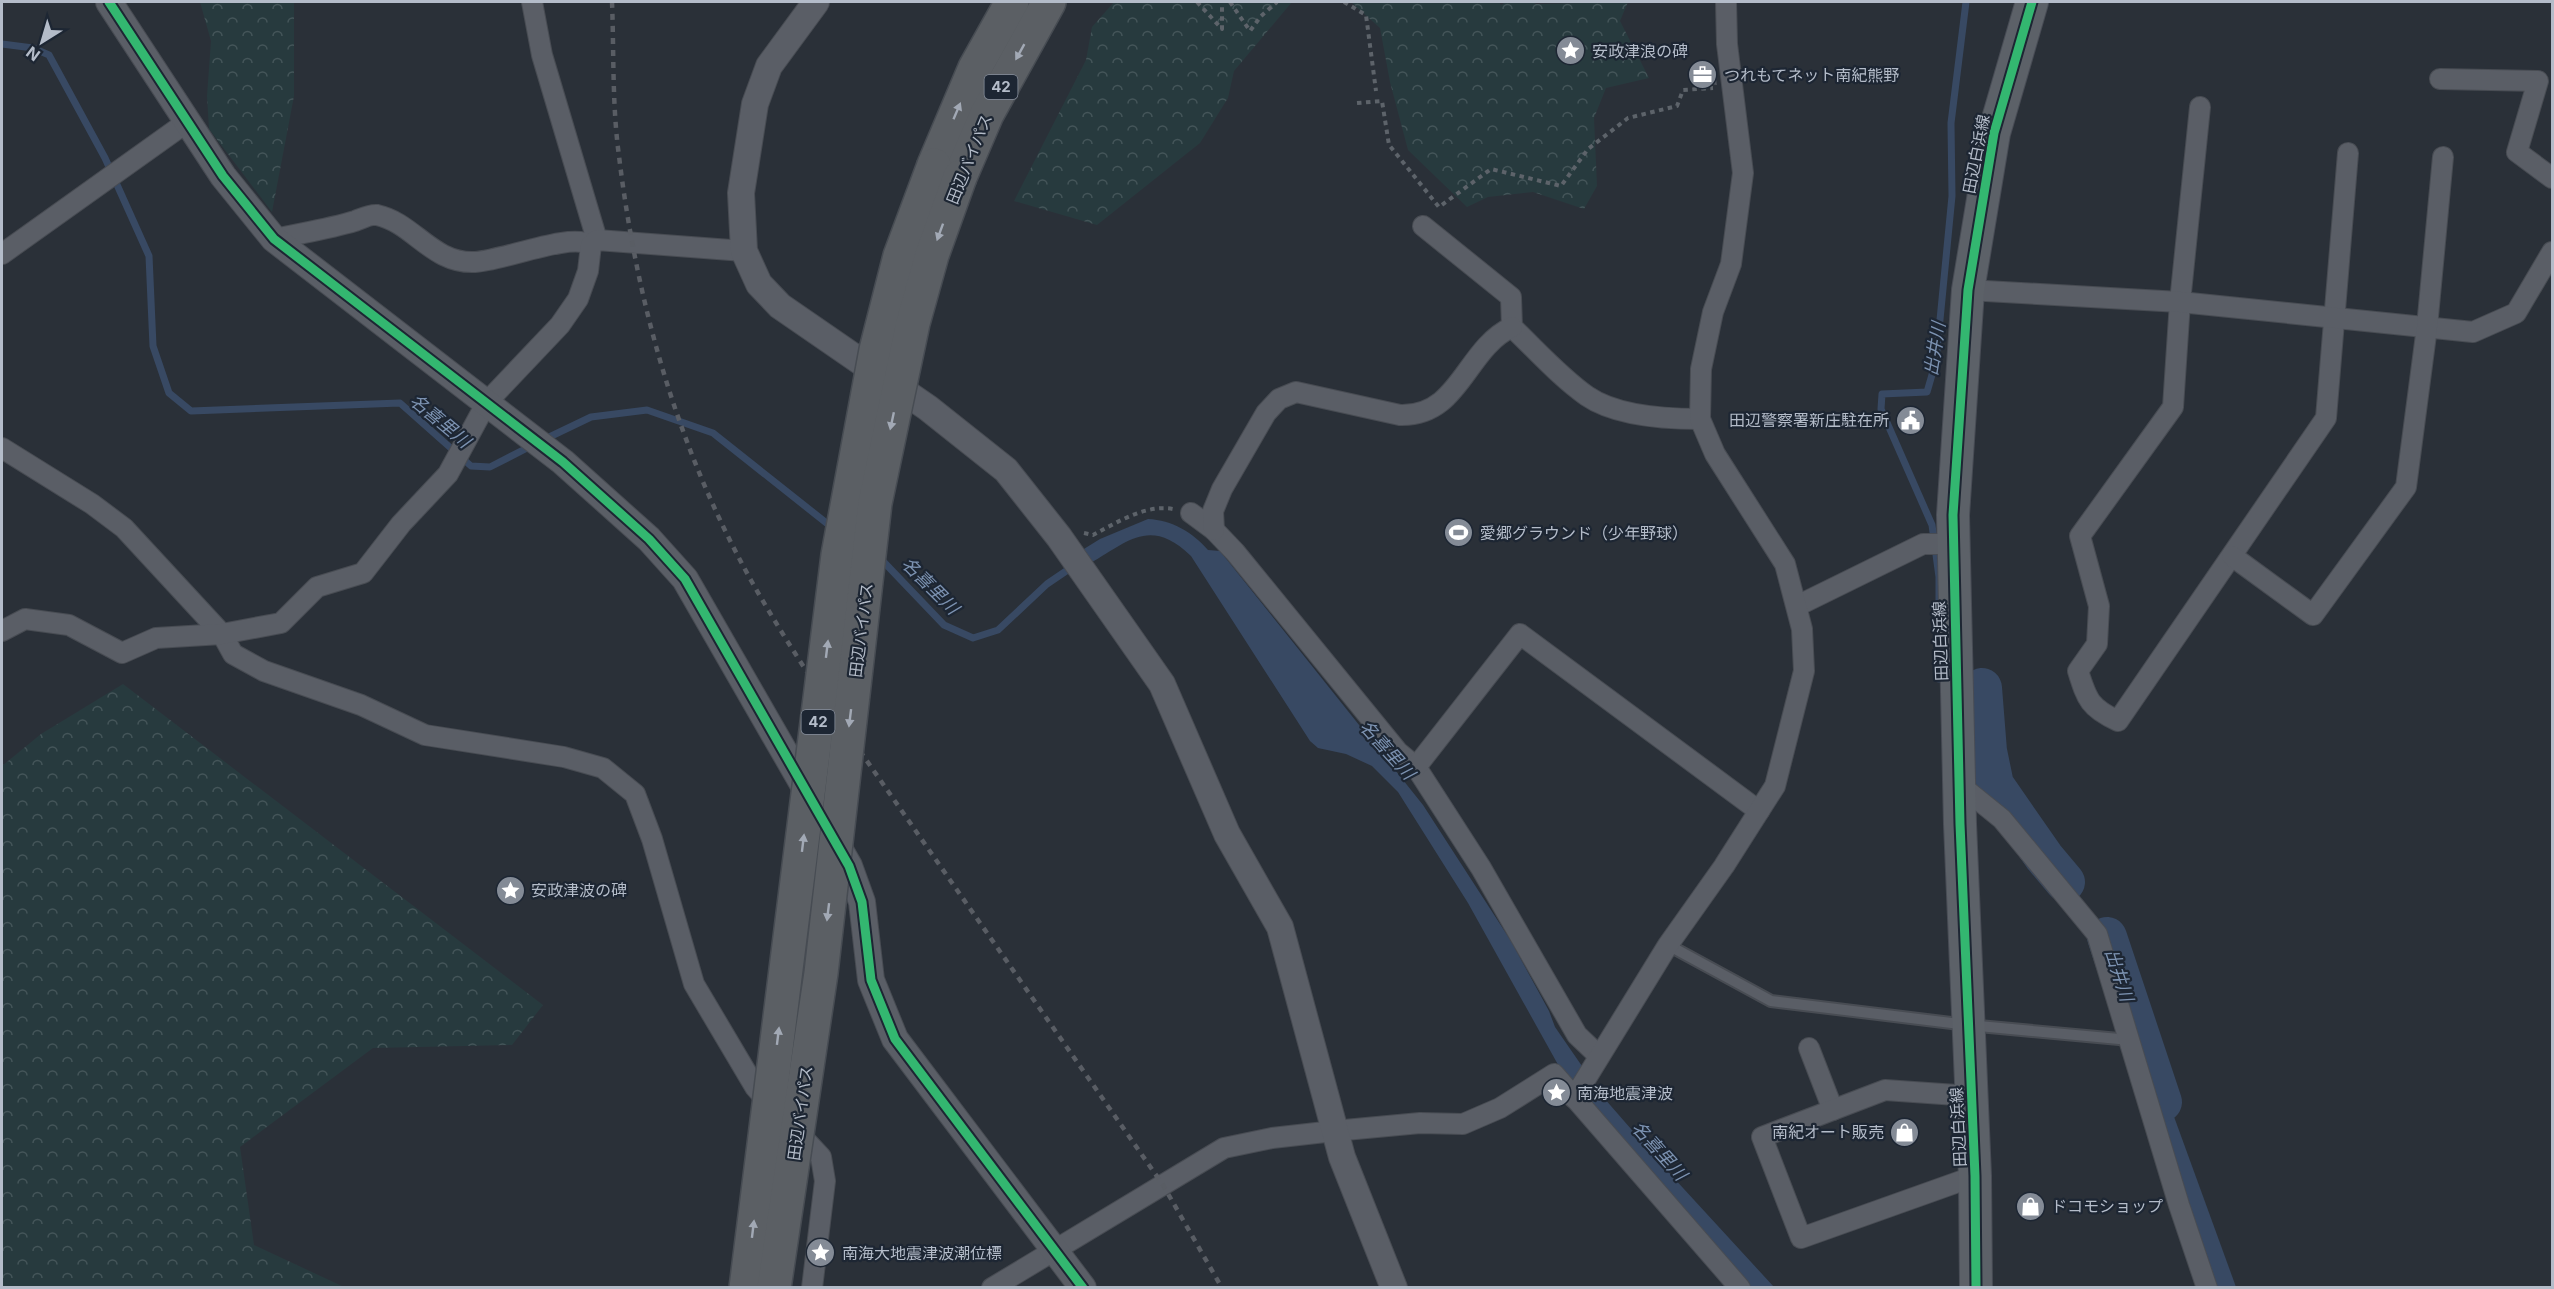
<svg xmlns="http://www.w3.org/2000/svg" width="2554" height="1289" viewBox="0 0 2554 1289" font-family="Inter,'Noto Sans JP',sans-serif">
	<style>
		.forest { fill: url(#forest-crowns) }
		.water { fill: #384963 }
		.lines { fill: none; stroke-linecap: round; stroke-linejoin: round }
		.stream { stroke: #384963; stroke-width: 7 }
		.river { stroke: #384963; stroke-width: 40 }
		.building { fill: url(#building-back-hatch); stroke: #52575f; stroke-width: 1.5 }
		.service-casing { stroke: #484c53; stroke-width: 14 }
		.minor-casing { stroke: #484c53; stroke-width: 22 }
		.tertiary-casing { stroke: #484c53; stroke-width: 28 }
		.primary-casing { stroke: #484c55; stroke-width: 34 }
		.trunk-casing { stroke: #474c53; stroke-width: 36 }
		.path { stroke: #5d636a; stroke-width: 4; stroke-dasharray: 4.5 4.5; stroke-linecap: butt }
		.service { stroke: #5a5e66; stroke-width: 10 }
		.minor { stroke: #5a5e66; stroke-width: 20 }
		.tertiary { stroke: #5a5e66; stroke-width: 26 }
		.primary { stroke: #5c6168; stroke-width: 32 }
		.trunk { stroke: #5b5f64; stroke-width: 33 }
		.rail { stroke: #595d64; stroke-width: 4.5; stroke-dasharray: 6 6; stroke-linecap: butt }
		.trunk-bridge-casing { stroke: #474c53; stroke-width: 36; stroke-linecap: butt }
		.trunk-bridge { stroke: #5b5f64; stroke-width: 33 }
		.cycleway-casing { stroke: #1d2633; stroke-width: 13 }
		.cycleway { stroke: #33b770; stroke-width: 9 }
		.oneway { fill: #a2a9b5 }
		.labels { text-anchor: middle; stroke-width: 4.5; stroke-linejoin: round; paint-order: stroke }
		.shield { fill: #1d2633; stroke: #878f9c; stroke-width: 1.5 }
		.shield-label { font-size: 15px; font-weight: bold; fill: #b4bcc9 }
		.poi-label { font-size: 16px; fill: #b4bcc9; stroke: #1d2633; text-anchor: start }
		.street-label { font-size: 16px; fill: #b4bcc9; stroke: #1d2633 }
		.water-label { font-size: 18px; font-style: italic; fill: #7c92b1; stroke: #1d2633 }
	</style>
	<defs>
		<pattern id="forest-crowns" width="20" height="18" patternUnits="userSpaceOnUse" patternTransform="scale(1.5)"><rect width="20" height="18" fill="#273a3e"/><path d="M2 6a3 3 0 1 1 6 0M12 15a3 3 0 1 1 6 0" fill="none" stroke="#445559"/></pattern>
		<pattern id="building-back-hatch" width="6" height="6" patternUnits="userSpaceOnUse" patternTransform="scale(1.5)"><rect width="6" height="6" fill="#444950"/><path d="M-1 5l2 2M0 0l6 6M5-1l2 2" fill="none" stroke="#5d6168"/></pattern>
	</defs>
	<rect width="100%" height="100%" fill="#2a3038"/>
	<g class="forest">
		<polygon points="200,2 294,2 294,96 272,212 209,129 207,96 211,41"/>
		<polygon points="1114,2 1292,2 1234,71 1228,98 1200,143 1097,225 1014,201 1086,60 1092,27"/>
		<polygon points="1351,2 1499,2 1501,5 1506,2 1532,2 1536,4 1628,2 1620,21 1649,78 1606,88 1594,118 1597,186 1584,209 1533,192 1488,197 1467,207 1408,150 1390,82 1380,28"/>
		<polygon points="123,684 543,1005 512,1045 373,1048 240,1147 254,1245 344,1287 2,1287 2,766 41,734"/>
	</g>
	<g class="water">
		<path d="M1148,519C1172,520 1192,532 1208,550L1220,551L1423,805L1511,941L1549,1011L1555,1027L1604,1098L1672,1176L1774,1287H1748L1561,1070L1468,903L1398,792L1372,766L1346,754L1318,748L1310,741L1191,556C1150,517 1129,541 1089,564L1079,552L1100,539Z"/>
		<polygon points="2138,1047 2149,1048 2236,1287 2212,1287"/>
	</g>
	<g class="lines">
		<g class="stream">
			<polyline points="2,44 33,48 49,55 105,158 149,256 153,346 169,393 191,411 400,403 471,466 490,467 533,445"/>
			<polyline points="543,440 591,417 647,410 713,433 834,529"/>
			<polyline points="879,557 944,625 973,638 998,630 1047,584 1072,567"/>
			<polyline points="1939,679 1939,577 1932,525 1881,409 1882,394 1927,392 1936,361 1952,196 1951,123 1966,2"/>
		</g>
		<g class="river">
			<polyline points="1982,688 1987,751 1994,785 2044,857 2065,882"/>
			<polyline points="2107,937 2162,1102"/>
		</g>
	</g>
	<polygon class="building" points="1691,69 1714,69 1716,84 1693,80"/>
	<g class="lines">
		<defs>
			<polyline id="service" points="1668,945 1771,1001 1968,1025 2130,1040"/>
			<g id="minor">
				<polyline points="532,2 542,55 597,240"/>
				<polyline points="2440,79 2538,81 2517,152 2552,178"/>
				<path d="M2200,107L2180,302L2173,407L2080,536L2099,606L2097,644L2078,671C2087,700 2090,708 2118,721L2326,418L2348,153"/>
				<path d="M1423,226L1511,297L1512,327C1536,350 1560,377 1587,396C1616,416 1666,419 1700,419"/>
				<path d="M274,239C301,233 329,229 355,221C361,219 370,214 377,215C414,223 432,264 475,262C503,261 570,232 591,245"/>
				<polyline points="2,254 187,122"/>
				<polyline points="1968,290 2180,302 2473,332 2516,313 2552,252"/>
				<polyline points="2,448 92,504 124,528 222,634 233,654 264,671 361,705 425,735 564,757 603,768 635,794 652,839 694,984 755,1087 771,1105"/>
				<polyline points="1191,513 1214,530 1235,552 1398,752 1416,767 1481,868 1577,1035 1599,1056"/>
				<path d="M1214,530L1213,511L1222,489L1266,413L1279,399L1296,392L1400,415C1460,417 1465,349 1512,327"/>
				<polyline points="2232,556 2313,615 2406,487 2427,327 2443,157"/>
				<polyline points="1797,606 1923,544 1952,544"/>
				<polyline points="2,631 25,619 69,625 122,653 156,638 222,634 281,623 317,587 363,573 401,524 448,474 487,402 560,325 578,299 588,271 591,245 597,240 744,251"/>
				<polyline points="1416,767 1520,634 1759,811"/>
				<polyline points="1960,785 2002,819 2097,934 2179,1205 2207,1288"/>
				<polyline points="1809,1048 1833,1110"/>
				<polyline points="1971,1096 1885,1090 1762,1137 1801,1238 1975,1176"/>
				<polyline points="1574,1098 1668,945 1724,866 1775,786 1804,671 1802,629 1785,564 1715,454 1700,419 1701,369 1713,312 1731,264 1743,173 1727,44 1726,2"/>
				<polyline points="794,1128 821,1157 825,1181 812,1288"/>
				<polyline points="992,1288 1224,1148 1272,1138 1334,1131 1420,1123 1463,1124 1500,1108 1554,1074 1740,1288"/>
			</g>
			<g id="tertiary">
				<polyline points="109,2 223,176 274,239 563,462 649,539 685,579 811,798"/>
				<polyline points="816,2 769,66 755,104 741,193 744,251 759,284 780,306 928,408 1006,470 1059,537 1162,684 1227,834 1280,927 1342,1157 1394,1288"/>
				<polyline points="833,838 849,866 862,902 871,980 895,1039 1083,1288"/>
			</g>
			<polyline id="primary" points="1976,1288 1975,1176 1960,824 1953,515 1968,290 1994,133 2032,2"/>
			<g id="trunk">
				<polyline points="934,165 975,68 1012,2"/>
				<polyline points="960,177 987,114 1049,2"/>
			</g>
		</defs>
		<use href="#service" class="service-casing"/>
		<use href="#minor" class="minor-casing"/>
		<use href="#tertiary" class="tertiary-casing"/>
		<use href="#primary" class="primary-casing"/>
		<use href="#trunk" class="trunk-casing"/>
		<g class="path">
			<polyline points="1197,2 1222,29 1222,2"/>
			<polyline points="1230,2 1250,31 1261,16 1277,2"/>
			<polyline points="1344,2 1366,15 1376,91"/>
			<polyline points="1357,103 1382,101 1389,145 1439,207 1491,169 1561,186 1588,149 1628,118 1677,106 1683,90 1713,88"/>
			<path d="M1084,533L1093,535C1116,523 1145,504 1173,509"/>
		</g>
		<use href="#service" class="service"/>
		<use href="#minor" class="minor"/>
		<use href="#tertiary" class="tertiary"/>
		<use href="#primary" class="primary"/>
		<use href="#trunk" class="trunk"/>
		<path class="rail" d="M612,2C614,52 612,105 619,156C637,305 678,450 752,582C779,630 809,675 839,721L1163,1185L1222,1288"/>
		<defs>
			<g id="trunk-bridge">
				<polyline points="746,1288 838,555 876,350 900,256 934,165"/>
				<polyline points="774,1288 821,973 875,503 913,323 932,255 960,177"/>
			</g>
		</defs>
		<use href="#trunk-bridge" class="trunk-bridge-casing"/>
		<use href="#trunk-bridge" class="trunk-bridge"/>
		<defs>
			<g id="cycleway">
				<polyline points="109,2 223,176 274,239 563,462 649,539 685,579 849,866 862,902 871,980 895,1039 1083,1288"/>
				<polyline points="1976,1288 1975,1176 1960,824 1953,515 1968,290 1994,133 2032,2"/>
			</g>
		</defs>
		<use href="#cycleway" class="cycleway-casing"/>
		<use href="#cycleway" class="cycleway"/>
	</g>
	<defs><path id="oneway-solid" d="M-6-.8H1V-3.2L6.5 0L1 3.2V.8H-6Z" transform="scale(1.5)"/></defs>
	<g class="oneway">
		<use href="#oneway-solid" transform="translate(1020 52) rotate(119)"/>
		<use href="#oneway-solid" transform="translate(957 111) rotate(-67)"/>
		<use href="#oneway-solid" transform="translate(940 232) rotate(110)"/>
		<use href="#oneway-solid" transform="translate(892 421) rotate(102)"/>
		<use href="#oneway-solid" transform="translate(827 649) rotate(-83)"/>
		<use href="#oneway-solid" transform="translate(850 718) rotate(97)"/>
		<use href="#oneway-solid" transform="translate(803 843) rotate(-83)"/>
		<use href="#oneway-solid" transform="translate(828 912) rotate(97)"/>
		<use href="#oneway-solid" transform="translate(778 1036) rotate(-83)"/>
		<use href="#oneway-solid" transform="translate(753 1229) rotate(-83)"/>
	</g>
	<defs>
		<symbol id="sight-disc" viewBox="-11 -11 22 22"><circle r="9.5" fill="#848b96" stroke="#1d2633"/><path d="M0-6L1.8-2.2L6-1.7L2.9 1.2L3.7 5.4L0 3.3L-3.7 5.4L-2.9 1.2L-6-1.7L-1.8-2.2Z" fill="#fff"/></symbol>
		<symbol id="office-disc" viewBox="-11 -11 22 22"><circle r="9.5" fill="#848b96" stroke="#1d2633"/><path d="M-6-3h4V-5.5h4V-3h4V5H-6ZM-1-4.5V-3h2v-1.5ZM-6 0V1H6V0Z" fill="#fff"/></symbol>
		<symbol id="civic-disc" viewBox="-11 -11 22 22"><circle r="9.5" fill="#848b96" stroke="#1d2633"/><path d="M-.6-6.5H3V-4.5H.6V-3L4-1V1h2V6H-6V1h2V-1L-.6-3ZM-1.2 2.5V6h2.4V2.5Z" fill="#fff"/></symbol>
		<symbol id="stadium-disc" viewBox="-11 -11 22 22"><circle r="9.5" fill="#848b96" stroke="#1d2633"/><path d="M0-5a6.5 5 0 1 0 0 10a6.5 5 0 1 0 0-10ZM-3.5-1.8h7v3.6h-7Z" fill="#fff"/></symbol>
		<symbol id="shop-disc" viewBox="-11 -11 22 22"><circle r="9.5" fill="#848b96" stroke="#1d2633"/><path d="M-5-2.5h2.3a2.7 3.5 0 0 1 5.4 0H5L5.5 6h-11ZM-1.5-2.5h3a1.5 2.3 0 0 0-3 0Z" fill="#fff"/></symbol>
	</defs>
	<g fill-rule="evenodd">
		<use href="#sight-disc" x="1554" y="34" width="33" height="33"/>
		<use href="#office-disc" x="1686" y="58" width="33" height="33"/>
		<use href="#civic-disc" x="1894" y="404" width="33" height="33"/>
		<use href="#stadium-disc" x="1442" y="516" width="33" height="33"/>
		<use href="#sight-disc" x="494" y="874" width="33" height="33"/>
		<use href="#sight-disc" x="1540" y="1076" width="33" height="33"/>
		<use href="#shop-disc" x="1888" y="1116" width="33" height="33"/>
		<use href="#shop-disc" x="2014" y="1190" width="33" height="33"/>
		<use href="#sight-disc" x="804" y="1236" width="33" height="33"/>
	</g>
	<g class="labels">
		<g class="shield">
			<rect x="984.5" y="75" width="33" height="24" rx="4.5"/>
			<rect x="801.5" y="710" width="33" height="24" rx="4.5"/>
		</g>
		<g class="shield-label">
			<text x="1001" y="92">42</text>
			<text x="818" y="727">42</text>
		</g>
		<g class="poi-label">
			<text x="1592" y="57">安政津浪の碑</text>
			<text x="1724" y="81">つれもてネット南紀熊野</text>
			<text x="1889" y="426" text-anchor="end">田辺警察署新庄駐在所</text>
			<text x="1480" y="539">愛郷グラウンド（少年野球）</text>
			<text x="531" y="896">安政津波の碑</text>
			<text x="1577" y="1099">南海地震津波</text>
			<text x="1884" y="1138" text-anchor="end">南紀オート販売</text>
			<text x="2051" y="1212">ドコモショップ</text>
			<text x="842" y="1259">南海大地震津波潮位標</text>
		</g>
		<g class="street-label">
			<text transform="translate(1976 154) rotate(-79)" y="6">田辺白浜線</text>
			<text transform="translate(969 159) rotate(-68)" y="6">田辺バイパス</text>
			<text transform="translate(861 630) rotate(-83)" y="6">田辺バイパス</text>
			<text transform="translate(1940 641) rotate(-92)" y="6">田辺白浜線</text>
			<text transform="translate(800 1113) rotate(-82)" y="6">田辺バイパス</text>
			<text transform="translate(1958 1127) rotate(-93)" y="6">田辺白浜線</text>
		</g>
		<g class="water-label">
			<text transform="translate(1935 349) rotate(-81)" y="6">出井川</text>
			<text transform="translate(440 421) rotate(40)" y="6">名喜里川</text>
			<text transform="translate(930 586) rotate(45)" y="6">名喜里川</text>
			<text transform="translate(1387 750) rotate(48)" y="6">名喜里川</text>
			<text transform="translate(2119 975) rotate(72)" y="6">出井川</text>
			<text transform="translate(1659 1151) rotate(48)" y="6">名喜里川</text>
		</g>
	</g>
	<rect width="2554" height="1289" fill="none" stroke="#b4bcc9" stroke-width="6"/>
	<g transform="translate(42 42) rotate(217)" stroke="#1d2633" stroke-width="4.5" paint-order="stroke">
	<path d="M0-4.5L10 22L0 15L-10 22Z" fill="#b4bcc9"/>
	<text y="-9" font-size="16" font-weight="bold" text-anchor="middle" fill="#b4bcc9">N</text>
	</g>
</svg>
